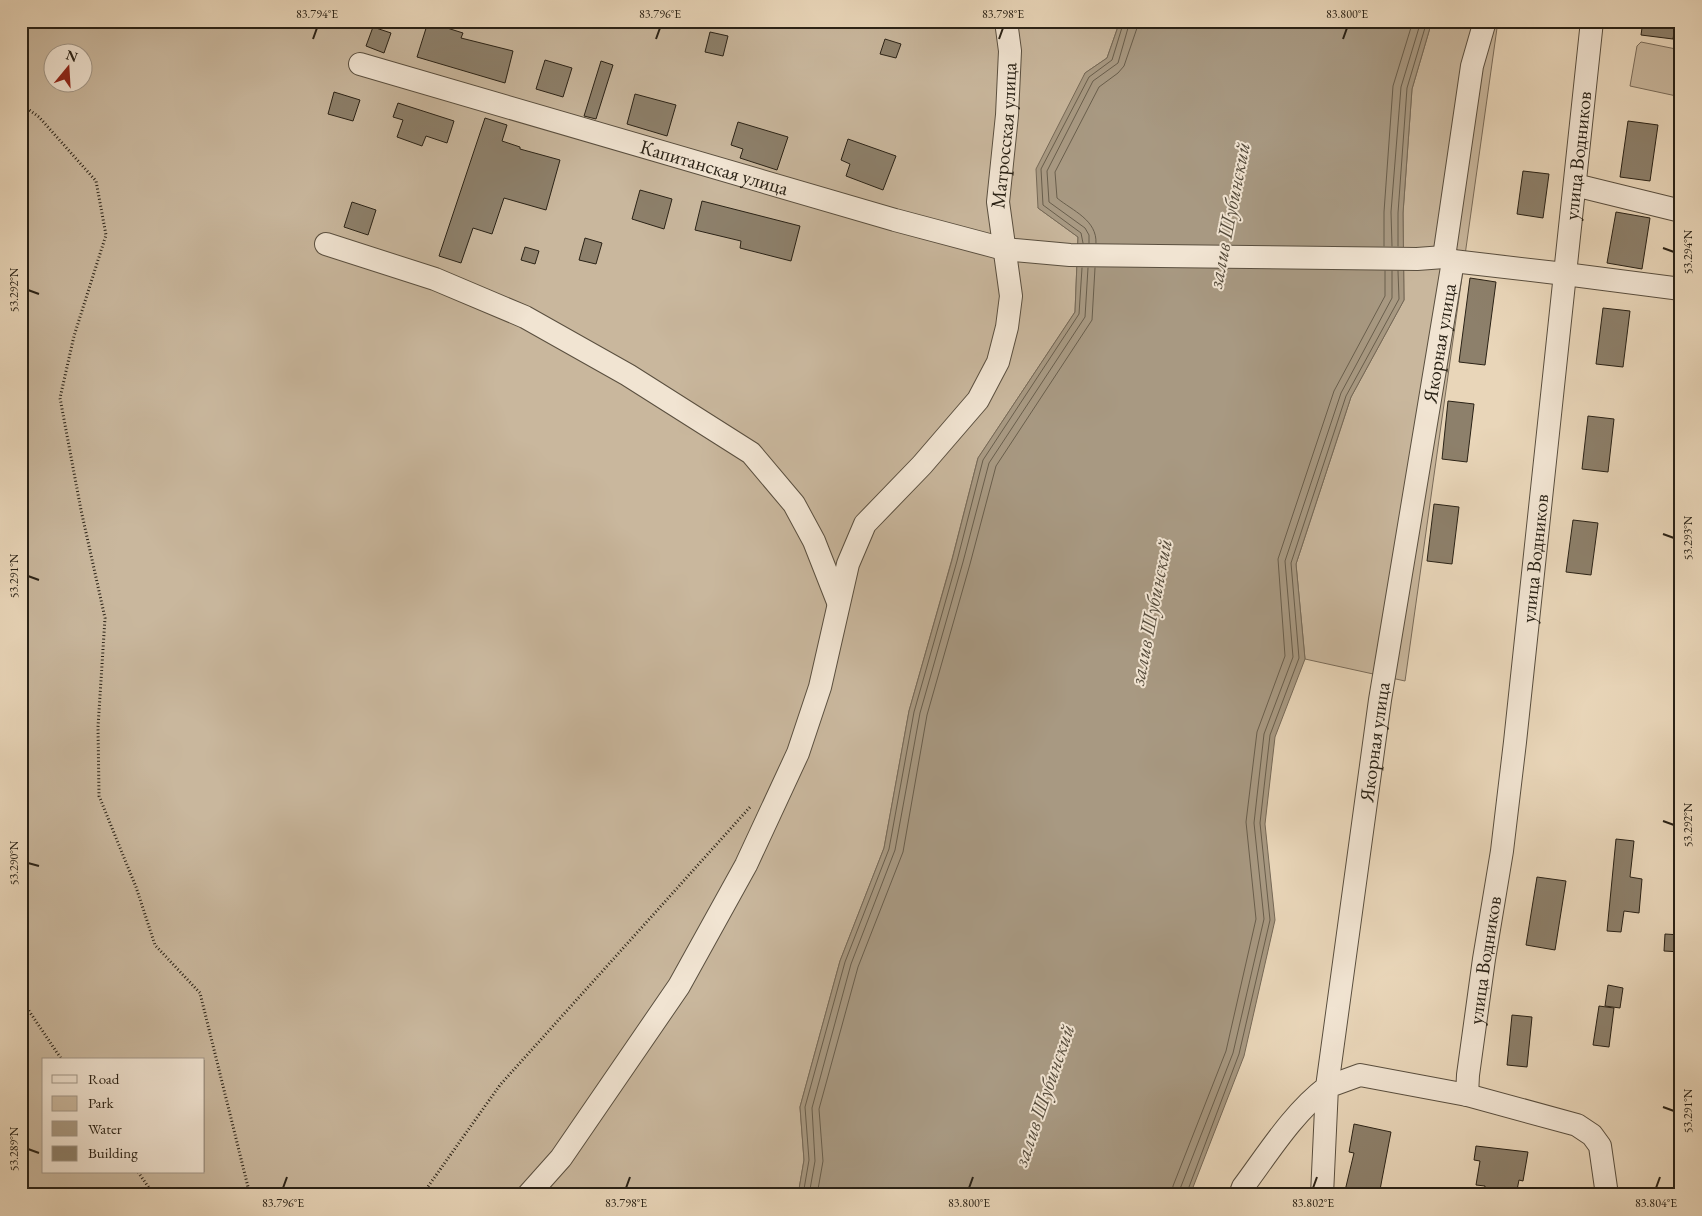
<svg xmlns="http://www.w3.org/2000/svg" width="1702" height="1216" viewBox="0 0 1702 1216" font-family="'EB Garamond',serif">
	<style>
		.green { fill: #c9b79d; stroke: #7a6c5a; fill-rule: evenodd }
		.water { fill: #a89982; stroke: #766957 }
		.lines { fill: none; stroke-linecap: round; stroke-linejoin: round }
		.shore { stroke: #695e4c; stroke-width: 1 }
		.building { fill: #8d806b; stroke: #2a2216 }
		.minor-casing { stroke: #5a4f3f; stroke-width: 24 }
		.path { stroke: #2a2216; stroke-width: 3; stroke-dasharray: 1 2.5; stroke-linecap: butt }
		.minor { stroke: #f1e4d2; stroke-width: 22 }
		.ticks { fill: none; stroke: #2a2216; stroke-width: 2 }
		.labels { text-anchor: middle; stroke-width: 4; stroke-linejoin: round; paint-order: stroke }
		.street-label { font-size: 20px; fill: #2a2216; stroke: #f1e4d2 }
		.water-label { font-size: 21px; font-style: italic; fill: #564c3c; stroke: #f1e4d2 }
		.neatline { fill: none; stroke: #2a2216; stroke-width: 2 }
		.ticks-label { font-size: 12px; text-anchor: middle; fill: #2a2216 }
	</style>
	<rect width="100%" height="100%" fill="#e9d6b9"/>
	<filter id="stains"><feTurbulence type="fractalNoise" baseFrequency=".004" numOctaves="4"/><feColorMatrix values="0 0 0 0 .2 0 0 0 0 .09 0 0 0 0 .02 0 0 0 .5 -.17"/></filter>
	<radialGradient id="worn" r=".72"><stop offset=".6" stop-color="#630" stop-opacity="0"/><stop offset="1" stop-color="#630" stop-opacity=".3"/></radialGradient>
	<g class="green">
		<path d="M21,21H1120L1107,58L1085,73L1038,208L1078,237L1075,312L978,458L952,559L909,711L884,848L840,961L800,1107L804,1160L798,1195H21ZM52,52H82V82H52ZM44,1060H204V1172H44Z"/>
		<polygon points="1432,21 1498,21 1405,681 1305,659 1296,564 1351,397 1404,300 1403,213 1412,89"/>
		<polygon points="1641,42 1681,50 1681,97 1630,86 1637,46"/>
	</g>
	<polygon class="water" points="1120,21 1432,21 1412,89 1403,213 1404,300 1351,397 1296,564 1305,659 1275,737 1265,824 1275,920 1244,1056 1190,1195 798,1195 804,1160 800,1107 840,961 884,848 909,711 952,560 978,458 1075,312 1078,237 1038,208 1036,169 1085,73 1107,58"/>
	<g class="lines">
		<g class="shore">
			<polyline points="1083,243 1081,233 1043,205 1041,169 1089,77 1112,60 1124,21"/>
			<polyline points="1089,243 1089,235 1085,228 1049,202 1047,171 1093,81 1118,63 1130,21"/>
			<path d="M1096,243C1097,220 1073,211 1057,198L1055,172L1099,87L1118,73L1124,66L1137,28L1138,21"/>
			<polyline points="1384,246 1384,212 1393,86 1413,21"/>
			<polyline points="1392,246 1391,212 1401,87 1421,21"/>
			<polyline points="1398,246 1398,213 1407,88 1427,21"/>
			<polyline points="803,1195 809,1160 805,1107 845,962 889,849 914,712 957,561 983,460 1079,314 1082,268"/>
			<polyline points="809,1195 815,1161 812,1108 851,964 895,850 920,713 963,562 989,463 1085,317 1088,268"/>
			<polyline points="817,1195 823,1161 819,1109 858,967 903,852 927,715 970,564 996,466 1092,320 1095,268"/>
			<polyline points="1172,1195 1173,1186 1226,1051 1256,919 1246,822 1257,732 1285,656 1278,559 1334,391 1385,296 1385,271"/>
			<polyline points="1180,1195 1180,1189 1233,1053 1264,919 1254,823 1264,734 1293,657 1285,561 1341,393 1392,298 1392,271"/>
			<polyline points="1186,1195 1239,1054 1270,920 1260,823 1270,735 1299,658 1291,563 1346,396 1399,299 1398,271"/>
		</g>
	</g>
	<g class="building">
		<polygon points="1643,21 1676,21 1673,39 1641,35"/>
		<polygon points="428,22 463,33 461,38 513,51 505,83 417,57"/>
		<polygon points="373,27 391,33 384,53 366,46"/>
		<polygon points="710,32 728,36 723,56 705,52"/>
		<polygon points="885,39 901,44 896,58 880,54"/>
		<polygon points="545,60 572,68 563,97 536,89"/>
		<polygon points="601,61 613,65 596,119 584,116"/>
		<polygon points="334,92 360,100 353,121 328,114"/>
		<polygon points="635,94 676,105 667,136 627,124"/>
		<polygon points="398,103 454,121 447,143 426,136 422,146 397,137 403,120 393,117"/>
		<polygon points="485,118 507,125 502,141 520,147 520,149 560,160 546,210 504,198 492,234 473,228 461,263 439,256"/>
		<polygon points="1628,121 1658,125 1650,181 1620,177"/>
		<polygon points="738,122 788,137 777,170 740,158 743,149 731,145"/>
		<polygon points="848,139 896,156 883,190 846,176 850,164 841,160"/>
		<polygon points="1523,171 1549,174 1543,218 1517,214"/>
		<polygon points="640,190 672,199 664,229 632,219"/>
		<polygon points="702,201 800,226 791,261 740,248 741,241 695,230"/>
		<polygon points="352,202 376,210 368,235 344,227"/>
		<polygon points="1616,212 1650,218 1642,269 1607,263"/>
		<polygon points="585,238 602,243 596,264 579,260"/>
		<polygon points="525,247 539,251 535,264 521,260"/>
		<polygon points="1470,278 1496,282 1485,365 1459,362"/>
		<polygon points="1603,308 1630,311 1623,367 1596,364"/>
		<polygon points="1448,401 1474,404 1467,462 1442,459"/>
		<polygon points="1588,416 1614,419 1608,472 1582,469"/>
		<polygon points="1434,504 1459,507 1452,564 1427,561"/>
		<polygon points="1573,520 1598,523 1591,575 1566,572"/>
		<polygon points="1616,839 1634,841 1630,877 1642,879 1639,913 1624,911 1621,932 1607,931"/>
		<polygon points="1537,877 1566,881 1555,950 1526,945"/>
		<polygon points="1665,934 1681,935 1681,952 1664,951"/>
		<polygon points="1608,985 1623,988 1620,1008 1605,1006"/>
		<polygon points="1599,1006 1614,1008 1609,1047 1593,1045"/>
		<polygon points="1512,1015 1532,1017 1527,1067 1507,1065"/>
		<polygon points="1354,1124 1391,1132 1379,1195 1344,1195 1354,1153 1349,1152"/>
		<polygon points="1476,1146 1528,1152 1523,1181 1519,1180 1516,1195 1484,1195 1485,1186 1476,1185 1480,1161 1474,1160"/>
	</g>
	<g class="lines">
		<defs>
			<g id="minor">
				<path id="s1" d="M360,64L895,220L1004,249L1070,255L1417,259L1444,257L1453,261L1565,274L1681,289"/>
				<polyline points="1575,185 1681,211"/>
				<polyline points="326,244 435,279 525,317 628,375 751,453 794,504 814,541 838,602"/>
				<polyline points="1444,257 1472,66 1485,21"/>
				<path id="s2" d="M1467,1095L1468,1075L1484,959L1502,851L1515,742L1592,21"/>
				<path id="s3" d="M528,1195L561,1158L679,986L746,865L798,753L820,687L848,564L865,524L922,465L978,400L998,362L1007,327L1011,296L998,202L1007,115L1010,51L1006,21"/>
				<path id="s4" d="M1240,1195L1243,1187C1269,1152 1293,1113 1327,1087L1380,700L1453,261"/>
				<polyline points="1322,1195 1327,1087 1360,1075 1467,1095 1577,1125 1592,1135 1600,1146 1607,1195"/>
			</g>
		</defs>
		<use href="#minor" class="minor-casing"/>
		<g class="path">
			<polyline points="21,104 39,117 96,181 106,235 74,336 60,398 81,510 105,618 98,727 99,796 136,887 155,945 200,993 250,1195"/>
			<polyline points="21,999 62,1060"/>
			<polyline points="138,1172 154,1195"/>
			<polyline points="422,1195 500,1085 751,806"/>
		</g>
		<use href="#minor" class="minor"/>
	</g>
	<path class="ticks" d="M313,39L317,28M656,39L660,28M999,39L1003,28M1343,39L1347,28M1663,248L1674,252M28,290L39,294M1663,534L1674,538M28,576L39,580M1663,821L1674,825M28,863L39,866M1663,1107L1674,1111M28,1149L39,1153M283,1188L287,1177M626,1188L630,1177M969,1188L973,1177M1313,1188L1317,1177M1656,1188L1660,1177"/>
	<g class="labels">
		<g class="street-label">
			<text dy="7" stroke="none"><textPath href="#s3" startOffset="1199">Матросская улица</textPath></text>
			<text dy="7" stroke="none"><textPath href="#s2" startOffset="946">улица Водников</textPath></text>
			<text dy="7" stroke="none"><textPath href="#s1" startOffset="369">Капитанская улица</textPath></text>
			<text dy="7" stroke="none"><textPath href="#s4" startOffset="892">Якорная улица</textPath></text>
			<text dy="7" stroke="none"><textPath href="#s2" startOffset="541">улица Водников</textPath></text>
			<text dy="7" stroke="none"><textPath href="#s4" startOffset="488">Якорная улица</textPath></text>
			<text dy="7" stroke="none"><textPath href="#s2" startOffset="136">улица Водников</textPath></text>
		</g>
		<g class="water-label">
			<text transform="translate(1229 215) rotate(-79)" y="7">залив Шубинский</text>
			<text transform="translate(1151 612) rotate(-79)" y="7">залив Шубинский</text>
			<text transform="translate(1044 1095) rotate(-71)" y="7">залив Шубинский</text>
		</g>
	</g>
	<rect width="1702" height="1216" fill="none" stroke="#e9d6b9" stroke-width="55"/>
	<rect x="42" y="1058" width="162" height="115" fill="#f1e4d2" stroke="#a19687"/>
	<rect x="52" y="1075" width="25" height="8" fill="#f1e4d2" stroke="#a19687"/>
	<text x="88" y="1084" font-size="15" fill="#2a2216">Road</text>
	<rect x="52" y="1096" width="25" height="15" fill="#c9b79d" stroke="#a19687"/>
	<text x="88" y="1108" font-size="15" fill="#2a2216">Park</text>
	<rect x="52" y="1121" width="25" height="15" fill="#a89982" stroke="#a19687"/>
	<text x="88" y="1134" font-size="15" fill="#2a2216">Water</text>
	<rect x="52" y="1146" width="25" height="15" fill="#8d806b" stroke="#a19687"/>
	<text x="88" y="1158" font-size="15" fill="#2a2216">Building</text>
	<g transform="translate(68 68) rotate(18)"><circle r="24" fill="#f1e4d2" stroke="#a19687"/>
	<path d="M0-4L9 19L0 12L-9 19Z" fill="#8f2418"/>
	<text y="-8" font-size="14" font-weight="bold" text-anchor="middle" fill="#2a2216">N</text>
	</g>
	<rect x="28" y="28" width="1646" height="1160" class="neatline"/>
	<g class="ticks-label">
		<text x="317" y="18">83.794°E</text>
		<text x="660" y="18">83.796°E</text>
		<text x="1003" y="18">83.798°E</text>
		<text x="1347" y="18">83.800°E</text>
		<text transform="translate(1688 252) rotate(-90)" y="4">53.294°N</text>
		<text transform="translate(14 290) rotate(-90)" y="4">53.292°N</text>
		<text transform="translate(1688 538) rotate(-90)" y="4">53.293°N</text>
		<text transform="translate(14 576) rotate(-90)" y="4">53.291°N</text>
		<text transform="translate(1688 825) rotate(-90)" y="4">53.292°N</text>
		<text transform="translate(14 863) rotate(-90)" y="4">53.290°N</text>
		<text transform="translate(1688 1111) rotate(-90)" y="4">53.291°N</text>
		<text transform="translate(14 1149) rotate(-90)" y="4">53.289°N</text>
		<text x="283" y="1207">83.796°E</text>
		<text x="626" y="1207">83.798°E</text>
		<text x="969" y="1207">83.800°E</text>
		<text x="1313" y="1207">83.802°E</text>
		<text x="1656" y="1207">83.804°E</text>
	</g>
	<rect width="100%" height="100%" filter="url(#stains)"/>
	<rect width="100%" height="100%" fill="url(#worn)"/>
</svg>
